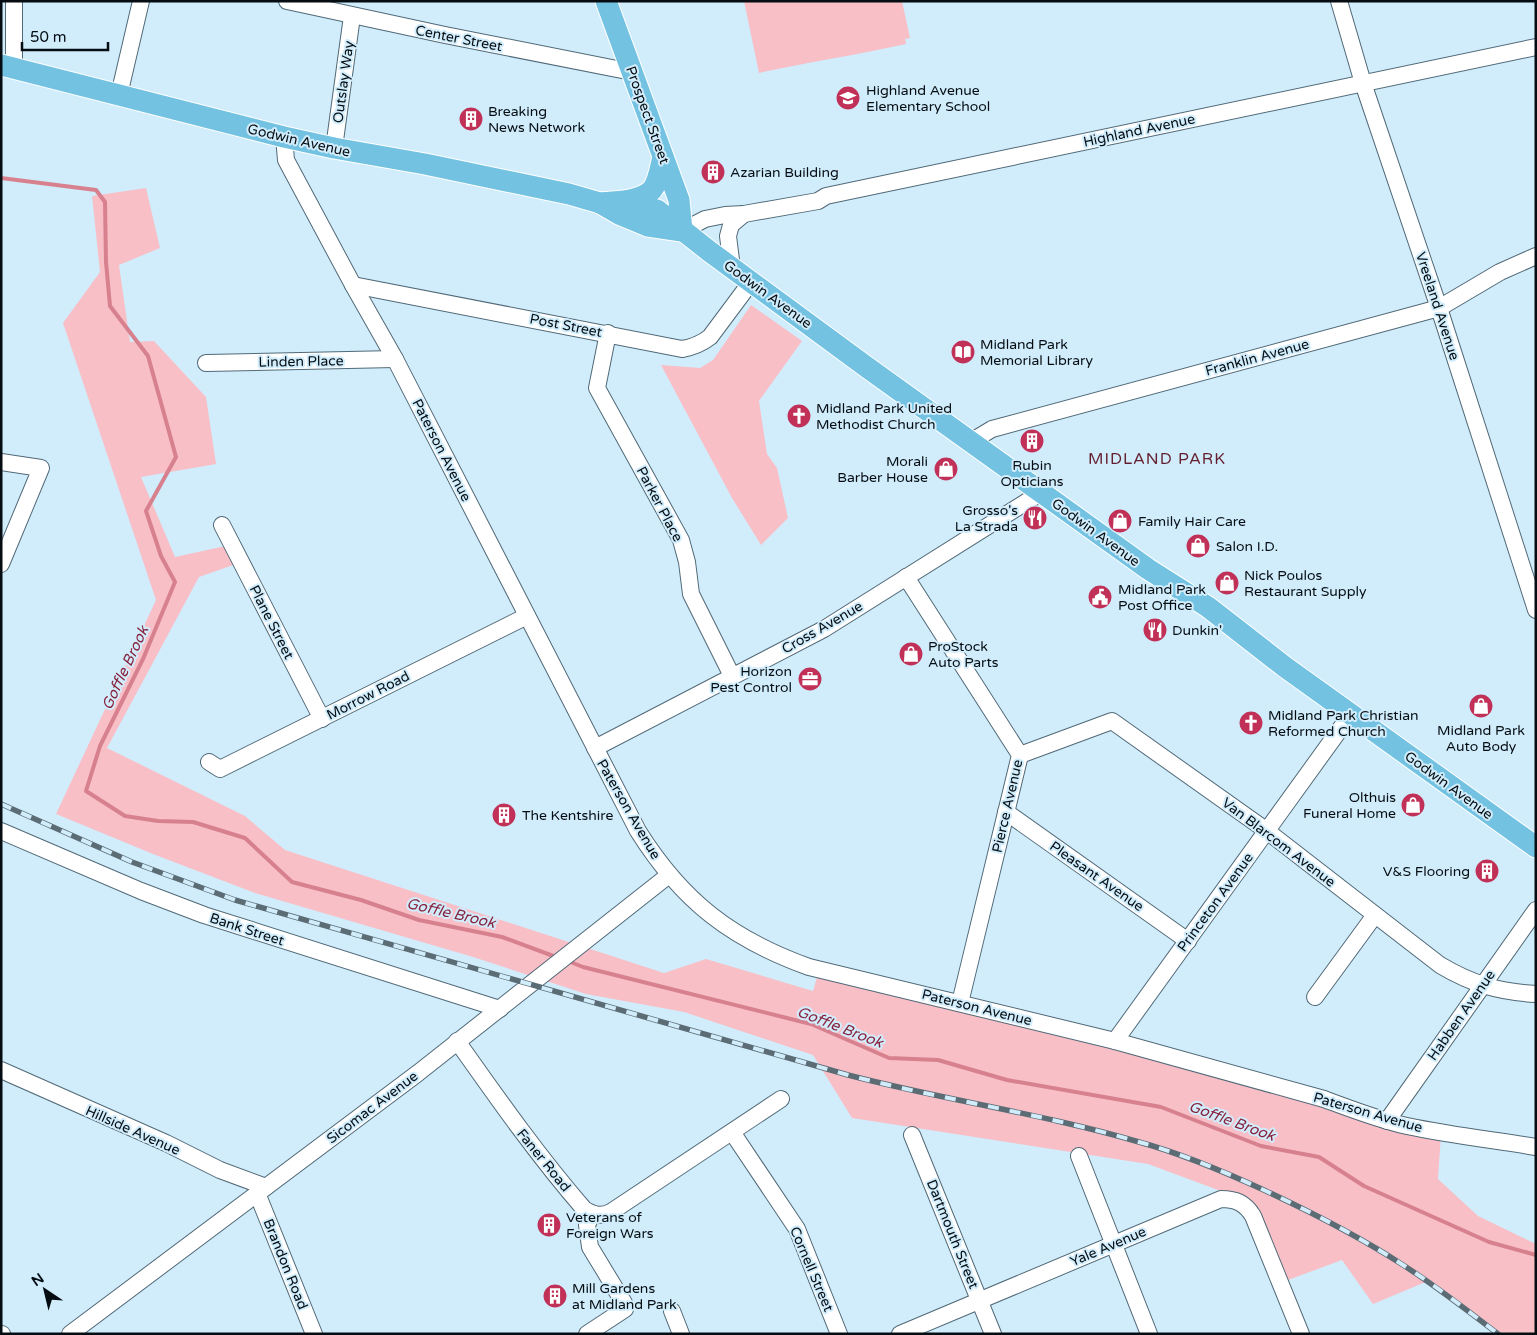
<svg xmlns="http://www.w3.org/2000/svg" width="1537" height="1335" viewBox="0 0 1537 1335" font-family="'Varela Round',sans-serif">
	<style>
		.green { fill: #f8bfc7 }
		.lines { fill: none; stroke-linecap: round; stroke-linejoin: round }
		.stream { stroke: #d7818f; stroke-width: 4 }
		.minor-casing { stroke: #516977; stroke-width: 18 }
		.major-casing { stroke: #fff; stroke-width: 23 }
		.minor { stroke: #fff; stroke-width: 16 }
		.major { stroke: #73c2e2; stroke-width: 21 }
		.rail-casing { stroke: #5b6c75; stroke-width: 5.5 }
		.rail { stroke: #d1edfc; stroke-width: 4; stroke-dasharray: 11; stroke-linecap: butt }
		.labels { text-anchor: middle; stroke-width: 4; stroke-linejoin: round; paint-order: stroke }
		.street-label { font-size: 14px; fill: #050d12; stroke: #d1edfc }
		.poi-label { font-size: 14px; fill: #050d12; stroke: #d1edfc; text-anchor: start }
		.water-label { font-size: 15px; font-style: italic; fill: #88233d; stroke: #d1edfc }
		.quarter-label { font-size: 16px; letter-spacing: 1px; fill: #641f2f; stroke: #d1edfc }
	</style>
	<rect width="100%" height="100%" fill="#d1edfc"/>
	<g class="green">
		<path d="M744,1H902L910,38L905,39L906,44C857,55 808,62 759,73Z"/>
		<polygon points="146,188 160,248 119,265 130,342 154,341 206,397 216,464 141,477 175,557 230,545 239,563 199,577 107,748 245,816 285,850 664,973 706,959 813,991 820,967 1441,1134 1438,1179 1478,1216 1536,1244 1536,1334 1497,1334 1428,1281 1373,1304 1342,1260 1280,1283 1245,1200 1148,1164 852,1118 813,1055 684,1012 586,994 473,957 255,893 153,854 56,814 156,600 63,323 100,272 92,196"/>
		<polygon points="751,305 802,341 759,401 767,454 777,468 788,518 761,545 732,498 661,365 700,368 713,360"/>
	</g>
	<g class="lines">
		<g class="stream">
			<polyline points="1,178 96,190 105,202 106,262 110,306 148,356 176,457 146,511 161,556 175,582 143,659 100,746 86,791 125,816 158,821 193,822 245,838 292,882 361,900 419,920 502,937 556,957"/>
			<polyline points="568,961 583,967 811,1024 889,1058 938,1060 1007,1080 1161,1107 1261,1146 1319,1157 1364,1186 1489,1242 1536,1255"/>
		</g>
		<defs>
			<g id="minor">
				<polyline points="14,1 14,68"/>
				<polyline points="287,1 445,35 632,72"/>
				<polyline points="1339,1 1363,83 1439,308 1536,610"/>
				<polyline points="119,95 141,1"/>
				<path d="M284,137L286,160L353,285L395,359L638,831C682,901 731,939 809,967L1115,1041L1324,1099C1351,1109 1379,1120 1407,1126C1450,1135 1493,1140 1536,1147"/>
				<polyline points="334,148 352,16"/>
				<polyline points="682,231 705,219 725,215 744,214 818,201 826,196 1536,47"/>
				<polyline points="732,268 728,236 731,225 744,214"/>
				<path d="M353,285L682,349C694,347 701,344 710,337L751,282"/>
				<polyline points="608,333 597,388 681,540 687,562 691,594 732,676"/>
				<polyline points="206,363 395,359"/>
				<polyline points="972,441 992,429 1439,308 1500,272 1536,256"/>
				<polyline points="1,462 41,468 1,564"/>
				<polyline points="222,525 322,719"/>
				<polyline points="906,577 1020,755 960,1003"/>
				<polyline points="595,748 824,629 1042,492"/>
				<path d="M1020,755L1112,721L1267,831L1440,965C1472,984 1499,992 1536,994"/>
				<polyline points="209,762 220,769 527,616"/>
				<polyline points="1006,812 1188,941"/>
				<polyline points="1,831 141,891 204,915 500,1009"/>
				<polyline points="1315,997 1375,915"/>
				<path d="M457,1041C498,1099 538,1156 584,1209C593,1215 601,1217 611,1212L781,1099"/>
				<polyline points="1115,1041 1351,714"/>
				<polyline points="1,1070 166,1143 220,1170 266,1187"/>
				<polyline points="1387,1121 1536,910"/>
				<polyline points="732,1132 797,1229 839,1334"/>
				<polyline points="912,1135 993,1334"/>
				<polyline points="1079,1156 1149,1334"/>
				<polyline points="257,1193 314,1334"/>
				<polyline points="672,1311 681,1334"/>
				<polyline points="1,1334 2,1334"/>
				<polyline points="70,1334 418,1073 669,875"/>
				<polyline points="587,1334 625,1309 624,1303 590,1247 587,1225 592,1214"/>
				<path d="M900,1334L1221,1199C1236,1199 1245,1203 1253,1216L1301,1334"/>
			</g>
			<g id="major">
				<polyline points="606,1 679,200 682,231"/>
				<polyline points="1,65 284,137 334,148 425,164 569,194 600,203 619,214 648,226 682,231"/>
				<path d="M625,201C657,195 656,187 663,157"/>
				<polyline points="600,203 625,201 657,210 709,251 868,368 1148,569 1208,607 1285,667 1536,847"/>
			</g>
		</defs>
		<use href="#minor" class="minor-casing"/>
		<use href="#major" class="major-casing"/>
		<use href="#minor" class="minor"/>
		<use href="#major" class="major"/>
		<defs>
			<path id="rail" d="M1,804L132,862L235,900L848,1075C944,1100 1044,1114 1139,1142C1183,1154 1225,1172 1266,1191C1313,1213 1360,1237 1403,1265C1436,1286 1467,1310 1498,1334"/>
		</defs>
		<use href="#rail" class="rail-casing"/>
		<use href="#rail" class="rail"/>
	</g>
	<defs>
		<symbol id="school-disc" viewBox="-11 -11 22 22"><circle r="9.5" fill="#c03057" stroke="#d1edfc"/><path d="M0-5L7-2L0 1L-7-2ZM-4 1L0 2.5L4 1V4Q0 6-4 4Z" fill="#fff"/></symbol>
		<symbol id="building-disc" viewBox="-11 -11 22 22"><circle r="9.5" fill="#c03057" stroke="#d1edfc"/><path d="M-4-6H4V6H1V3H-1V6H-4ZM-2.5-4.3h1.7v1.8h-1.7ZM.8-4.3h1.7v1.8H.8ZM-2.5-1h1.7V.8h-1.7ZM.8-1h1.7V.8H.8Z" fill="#fff"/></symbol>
		<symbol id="library-disc" viewBox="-11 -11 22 22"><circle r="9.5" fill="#c03057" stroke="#d1edfc"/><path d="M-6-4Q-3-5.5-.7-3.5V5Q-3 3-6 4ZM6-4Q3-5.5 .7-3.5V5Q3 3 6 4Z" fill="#fff"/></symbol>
		<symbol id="church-disc" viewBox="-11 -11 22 22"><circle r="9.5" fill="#c03057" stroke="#d1edfc"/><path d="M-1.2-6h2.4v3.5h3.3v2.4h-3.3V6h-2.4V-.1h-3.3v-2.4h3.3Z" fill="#fff"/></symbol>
		<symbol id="shop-disc" viewBox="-11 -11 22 22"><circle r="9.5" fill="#c03057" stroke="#d1edfc"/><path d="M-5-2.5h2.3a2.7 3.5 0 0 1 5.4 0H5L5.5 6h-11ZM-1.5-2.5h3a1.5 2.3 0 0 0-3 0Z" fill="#fff"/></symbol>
		<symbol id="restaurant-disc" viewBox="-11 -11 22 22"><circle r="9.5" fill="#c03057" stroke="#d1edfc"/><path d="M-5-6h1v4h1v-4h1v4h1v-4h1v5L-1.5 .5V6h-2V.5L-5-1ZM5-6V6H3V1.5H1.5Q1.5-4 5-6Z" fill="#fff"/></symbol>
		<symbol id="civic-disc" viewBox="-11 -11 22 22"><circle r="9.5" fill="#c03057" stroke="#d1edfc"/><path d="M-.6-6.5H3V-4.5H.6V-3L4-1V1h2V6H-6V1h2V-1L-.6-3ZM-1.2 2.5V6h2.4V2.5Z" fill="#fff"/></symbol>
		<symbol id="office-disc" viewBox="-11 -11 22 22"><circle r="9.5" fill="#c03057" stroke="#d1edfc"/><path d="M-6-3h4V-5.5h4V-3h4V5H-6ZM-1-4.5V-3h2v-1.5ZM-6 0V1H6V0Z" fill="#fff"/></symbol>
	</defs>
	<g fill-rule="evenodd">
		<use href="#school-disc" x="834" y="84" width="28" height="28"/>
		<use href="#building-disc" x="457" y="105" width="28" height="28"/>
		<use href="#building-disc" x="699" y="158" width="28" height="28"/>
		<use href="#library-disc" x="949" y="338" width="28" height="28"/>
		<use href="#church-disc" x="785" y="402" width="28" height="28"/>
		<use href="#building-disc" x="1018" y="427" width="28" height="28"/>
		<use href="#shop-disc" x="932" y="455" width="28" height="28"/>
		<use href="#restaurant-disc" x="1021" y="504" width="28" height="28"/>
		<use href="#shop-disc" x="1106" y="507" width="28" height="28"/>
		<use href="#shop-disc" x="1184" y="532" width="28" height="28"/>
		<use href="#shop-disc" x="1213" y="569" width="28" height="28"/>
		<use href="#civic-disc" x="1086" y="583" width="28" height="28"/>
		<use href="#restaurant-disc" x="1141" y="616" width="28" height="28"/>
		<use href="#shop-disc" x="897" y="640" width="28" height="28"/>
		<use href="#office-disc" x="796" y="665" width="28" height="28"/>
		<use href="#shop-disc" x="1467" y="692" width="28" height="28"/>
		<use href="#church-disc" x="1237" y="709" width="28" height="28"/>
		<use href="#shop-disc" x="1399" y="791" width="28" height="28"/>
		<use href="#building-disc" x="490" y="801" width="28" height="28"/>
		<use href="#building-disc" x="1473" y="857" width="28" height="28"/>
		<use href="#building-disc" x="535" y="1211" width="28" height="28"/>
		<use href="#building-disc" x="541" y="1282" width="28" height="28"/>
	</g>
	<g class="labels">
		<g class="street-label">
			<text transform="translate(459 38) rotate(11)" y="5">Center Street</text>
			<text transform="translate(343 82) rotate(-82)" y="5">Outslay Way</text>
			<text transform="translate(648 115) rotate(70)" y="5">Prospect Street</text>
			<text transform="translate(1139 130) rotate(-12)" y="5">Highland Avenue</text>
			<text transform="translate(299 140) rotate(13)" y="5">Godwin Avenue</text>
			<text transform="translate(768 294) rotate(36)" y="5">Godwin Avenue</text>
			<text transform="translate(1438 306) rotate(72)" y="5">Vreeland Avenue</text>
			<text transform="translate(566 325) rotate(11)" y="5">Post Street</text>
			<text transform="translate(1257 357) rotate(-15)" y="5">Franklin Avenue</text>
			<text transform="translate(301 361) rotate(-1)" y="5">Linden Place</text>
			<text transform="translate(442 450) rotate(63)" y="5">Paterson Avenue</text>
			<text transform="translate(660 504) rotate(62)" y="5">Parker Place</text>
			<text transform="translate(1096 532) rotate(36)" y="5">Godwin Avenue</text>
			<text transform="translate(272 622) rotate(63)" y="5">Plane Street</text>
			<text transform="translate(822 627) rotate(-30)" y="5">Cross Avenue</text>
			<text transform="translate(368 695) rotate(-27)" y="5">Morrow Road</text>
			<text transform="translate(1449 785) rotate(36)" y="5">Godwin Avenue</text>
			<text transform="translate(1007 806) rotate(-77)" y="5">Pierce Avenue</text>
			<text transform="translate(629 809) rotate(60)" y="5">Paterson Avenue</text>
			<text transform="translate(1279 842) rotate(37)" y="5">Van Blarcom Avenue</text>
			<text transform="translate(1097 876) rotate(35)" y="5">Pleasant Avenue</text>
			<text transform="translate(1215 902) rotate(-54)" y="5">Princeton Avenue</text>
			<text transform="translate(247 929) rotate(18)" y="5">Bank Street</text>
			<text transform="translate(977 1007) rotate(14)" y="5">Paterson Avenue</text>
			<text transform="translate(1461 1015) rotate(-55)" y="5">Habben Avenue</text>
			<text transform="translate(372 1107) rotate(-37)" y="5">Sicomac Avenue</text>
			<text transform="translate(1368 1112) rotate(16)" y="5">Paterson Avenue</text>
			<text transform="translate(133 1130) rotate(24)" y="5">Hillside Avenue</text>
			<text transform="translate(544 1160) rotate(51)" y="5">Faner Road</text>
			<text transform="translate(953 1234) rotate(68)" y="5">Dartmouth Street</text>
			<text transform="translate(1108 1246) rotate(-23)" y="5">Yale Avenue</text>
			<text transform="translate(286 1264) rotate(68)" y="5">Brandon Road</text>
			<text transform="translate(812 1269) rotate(67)" y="5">Cornell Street</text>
		</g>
		<g class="poi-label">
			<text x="866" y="95">Highland Avenue<tspan x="866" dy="16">Elementary School</tspan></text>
			<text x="488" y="116">Breaking<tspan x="488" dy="16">News Network</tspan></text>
			<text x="730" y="177">Azarian Building</text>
			<text x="980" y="349">Midland Park<tspan x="980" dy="16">Memorial Library</tspan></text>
			<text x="816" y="413">Midland Park United<tspan x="816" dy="16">Methodist Church</tspan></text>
			<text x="928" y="466" text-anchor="end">Morali<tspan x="928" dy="16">Barber House</tspan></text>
			<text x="1032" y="470" text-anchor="middle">Rubin<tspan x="1032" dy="16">Opticians</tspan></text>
			<text x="1018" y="515" text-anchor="end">Grosso's<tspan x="1018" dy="16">La Strada</tspan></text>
			<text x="1138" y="526">Family Hair Care</text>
			<text x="1216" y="551">Salon I.D.</text>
			<text x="1244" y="580">Nick Poulos<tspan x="1244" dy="16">Restaurant Supply</tspan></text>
			<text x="1118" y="594">Midland Park<tspan x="1118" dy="16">Post Office</tspan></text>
			<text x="1172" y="635">Dunkin'</text>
			<text x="928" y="651">ProStock<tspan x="928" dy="16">Auto Parts</tspan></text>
			<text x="792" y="676" text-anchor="end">Horizon<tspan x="792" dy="16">Pest Control</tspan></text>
			<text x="1268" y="720">Midland Park Christian<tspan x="1268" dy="16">Reformed Church</tspan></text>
			<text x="1481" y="735" text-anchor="middle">Midland Park<tspan x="1481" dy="16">Auto Body</tspan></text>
			<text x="1396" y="802" text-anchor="end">Olthuis<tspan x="1396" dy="16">Funeral Home</tspan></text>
			<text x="522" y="820">The Kentshire</text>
			<text x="1470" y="876" text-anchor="end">V&amp;S Flooring</text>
			<text x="566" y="1222">Veterans of<tspan x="566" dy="16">Foreign Wars</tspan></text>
			<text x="572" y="1293">Mill Gardens<tspan x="572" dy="16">at Midland Park</tspan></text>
		</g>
		<g class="water-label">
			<text transform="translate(125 668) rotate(-65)" y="5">Goffle Brook</text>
			<text transform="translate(451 913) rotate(13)" y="5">Goffle Brook</text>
			<text transform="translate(840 1027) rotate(21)" y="5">Goffle Brook</text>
			<text transform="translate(1232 1121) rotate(20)" y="5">Goffle Brook</text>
		</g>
		<g class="quarter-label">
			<text x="1157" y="464">MIDLAND PARK</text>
		</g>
	</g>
	<rect width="1537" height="1335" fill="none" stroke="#050d12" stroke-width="5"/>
	<g transform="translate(45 1290) rotate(325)" stroke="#d1edfc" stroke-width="4" paint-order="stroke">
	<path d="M0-4L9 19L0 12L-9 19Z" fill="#050d12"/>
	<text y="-8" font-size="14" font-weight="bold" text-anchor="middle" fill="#050d12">N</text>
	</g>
	<path d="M22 42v8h86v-8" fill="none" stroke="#050d12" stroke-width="2.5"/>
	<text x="30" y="42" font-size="15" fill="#050d12" stroke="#d1edfc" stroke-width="4" paint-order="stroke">50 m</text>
</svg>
